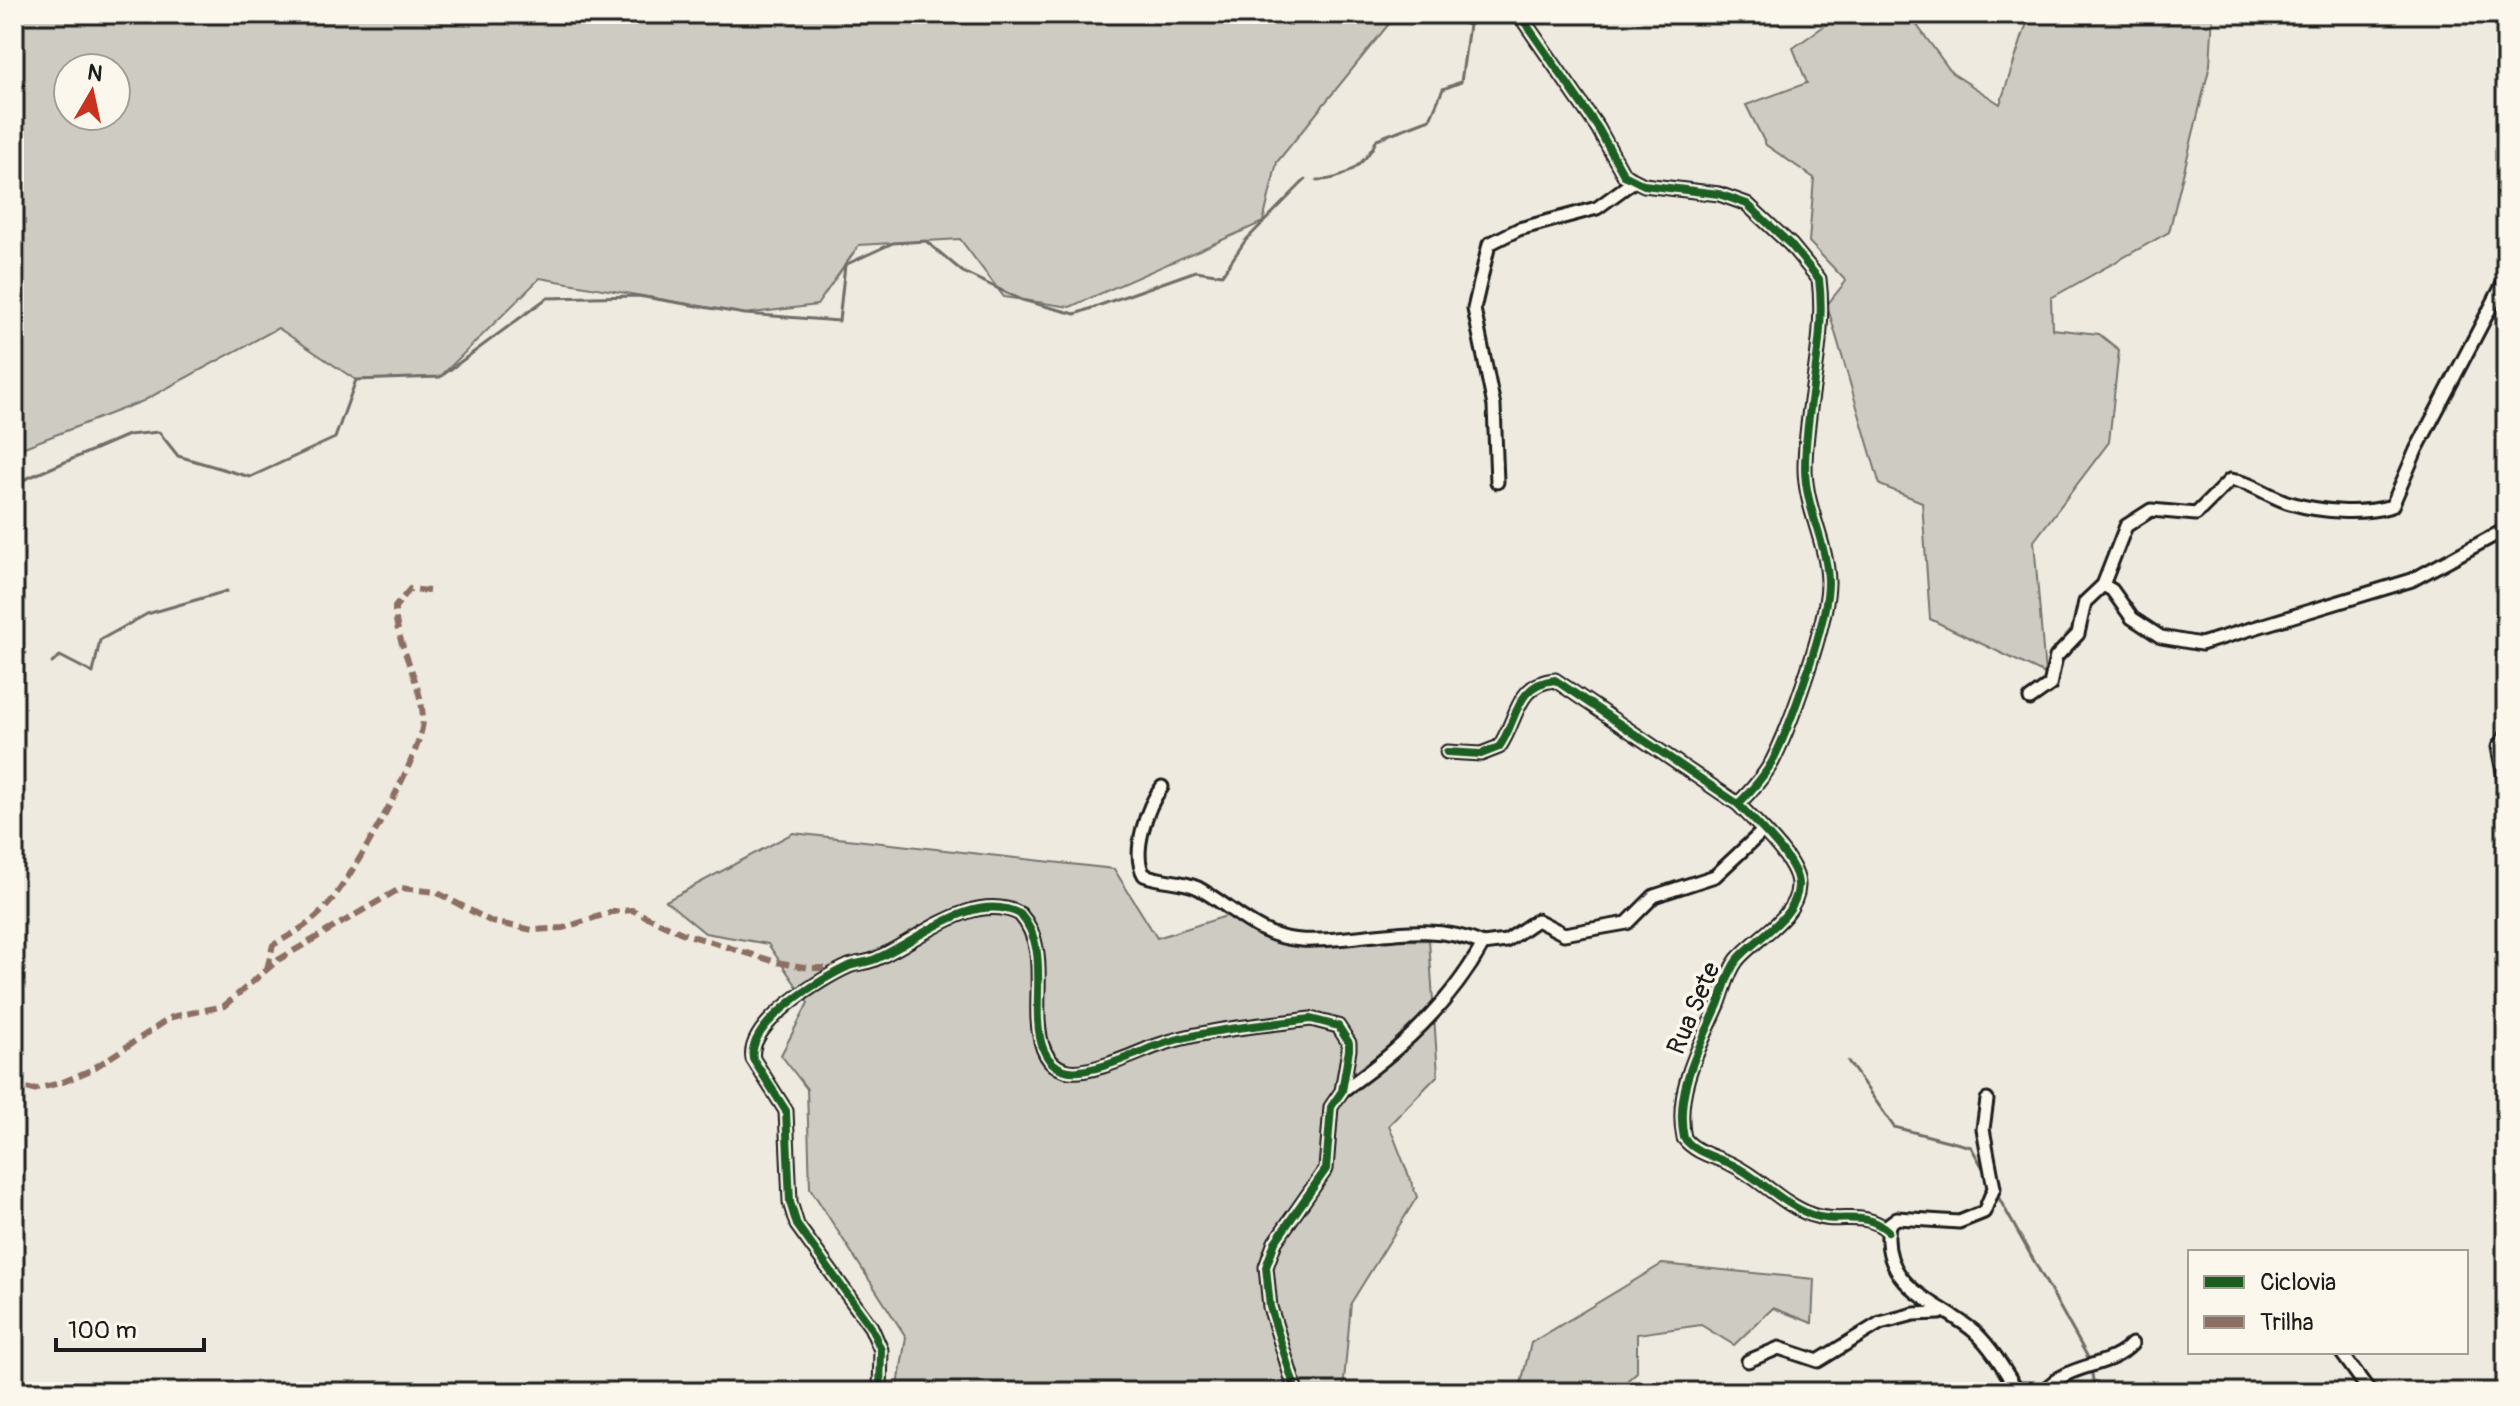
<svg xmlns="http://www.w3.org/2000/svg" width="2520" height="1406" viewBox="0 0 2520 1406" font-family="Pangolin,sans-serif">
	<style>
		.green { fill: #ceccc2; stroke: #75746f; stroke-width: 2; fill-rule: evenodd }
		.lines { fill: none; stroke-linecap: round; stroke-linejoin: round }
		.stream { stroke: #6f6d69; stroke-width: 3 }
		.street-casing { stroke: #1c1c1c; stroke-width: 17 }
		.street { stroke: #fbf7ec; stroke-width: 11 }
		.quiet { stroke: #8d6e63; stroke-width: 6; stroke-dasharray: 12 6; stroke-linecap: butt }
		.cycleway-casing { stroke: #fbf7ec; stroke-width: 13 }
		.cycleway { stroke: #1b5e20; stroke-width: 8 }
		.labels { text-anchor: middle; stroke-width: 7; stroke-linejoin: round; paint-order: stroke }
		.street-label { font-size: 26px; fill: #1c1c1c; stroke: #fbf7ec }
	</style>
	<rect width="100%" height="100%" fill="#eeeadf"/>
	<filter id="ink" filterUnits="userSpaceOnUse"><feTurbulence type="fractalNoise" baseFrequency=".0125" numOctaves="2"/><feDisplacementMap in="SourceGraphic" scale="16" xChannelSelector="R" yChannelSelector="G"/><feConvolveMatrix kernelMatrix="1 2 1 2 8 2 1 2 1" color-interpolation-filters="sRGB"/></filter>
	<g filter="url(#ink)">
		<g class="green">
			<path d="M14,14H1397L1277,162L1263,222L1070,307L1004,297L960,239L859,245L817,305L745,314L540,278L440,377L356,380L278,328L143,401L14,451ZM68,68H116V116H68Z"/>
			<polygon points="1841,14 1877,14 1913,20 1952,73 2000,104 2028,20 2037,14 2213,14 2210,65 2169,232 2051,298 2052,329 2099,334 2119,350 2109,442 2034,541 2045,674 1930,619 1922,502 1880,485 1827,305 1846,281 1809,242 1814,178 1766,145 1746,105 1807,83 1793,48"/>
			<polygon points="793,833 1114,869 1157,938 1232,914 1273,941 1429,940 1438,1075 1389,1125 1417,1197 1351,1303 1343,1392 897,1392 906,1337 810,1188 807,1089 781,1055 808,1003 768,944 705,933 666,901"/>
			<polygon points="1662,1264 1814,1279 1812,1323 1773,1308 1734,1345 1701,1325 1637,1334 1637,1372 1614,1392 1519,1392 1531,1343"/>
		</g>
		<g class="lines">
			<g class="stream">
				<polyline points="1441,14 1469,25"/>
				<path d="M1317,180C1344,181 1367,163 1377,139L1430,119L1443,89L1461,82L1469,25L1487,14"/>
				<polyline points="14,490 21,481 128,435 159,432 178,456 250,477 335,438 356,380 440,377 547,298 638,296 745,314 839,321 845,265 893,243 926,241 963,272 1022,300 1075,314 1196,271 1222,275 1245,241 1305,180"/>
				<polyline points="14,659 26,653"/>
				<polyline points="52,663 60,656 93,673 100,640 147,614 227,591"/>
				<polyline points="1848,1061 1894,1127 1971,1147 1987,1175"/>
				<polyline points="1996,1193 2090,1361"/>
				<polyline points="2091,1368 2095,1392"/>
			</g>
			<defs>
				<g id="street">
					<path d="M1519,14L1598,128L1624,175L1644,185L1719,194L1747,204L1791,245L1819,279C1827,342 1805,405 1805,468C1805,507 1827,543 1828,581C1829,619 1790,727 1772,762C1763,778 1750,792 1738,804"/>
					<polyline points="1497,482 1494,406 1474,309 1489,244 1519,229 1597,208 1634,181"/>
					<polyline points="2103,585 2112,590 2132,618 2161,637 2201,644 2412,580 2506,529"/>
					<path d="M2030,699L2050,685L2056,657L2078,634L2085,602L2103,585L2126,526L2151,510L2196,514L2230,480C2253,482 2269,497 2290,503C2321,512 2362,515 2392,506L2416,450L2506,278"/>
					<polyline points="2506,735 2498,747 2506,787"/>
					<path d="M1447,752L1481,754L1499,747C1518,720 1515,684 1555,680L1738,804C1755,822 1799,861 1798,886C1797,918 1755,938 1737,960C1727,973 1724,990 1718,1005C1700,1046 1674,1091 1684,1138C1695,1153 1717,1157 1733,1165C1761,1179 1782,1204 1812,1215C1839,1225 1864,1209 1888,1231"/>
					<path d="M1162,787C1147,806 1131,853 1144,875C1162,882 1181,880 1198,888C1233,907 1258,938 1301,940C1364,943 1423,917 1483,944"/>
					<polyline points="1483,944 1506,941 1537,920 1564,934 1627,923 1654,896 1715,876 1763,831"/>
					<path d="M1342,1091C1397,1053 1450,1004 1483,944"/>
					<path d="M1987,1100L1983,1129L1994,1188L1984,1212L1959,1222L1897,1218L1889,1224C1879,1289 1939,1301 1975,1332C1993,1349 2005,1371 2018,1392"/>
					<polyline points="2341,1352 2370,1392"/>
					<polyline points="1748,1361 1779,1348 1818,1361 1880,1323 1914,1314 1940,1313"/>
					<path d="M880,1392L881,1350L871,1327L797,1225L790,1202L786,1111L753,1059C746,1024 822,978 849,966C857,963 865,963 873,960C916,943 971,889 1020,914C1046,943 1036,983 1038,1020C1039,1039 1043,1064 1065,1070C1085,1077 1133,1055 1153,1047C1203,1029 1259,1026 1311,1019L1338,1026L1349,1043V1050L1342,1091L1331,1107L1326,1169L1275,1242L1266,1267L1270,1307L1296,1392"/>
					<path d="M2042,1392C2073,1360 2107,1370 2132,1344"/>
				</g>
			</defs>
			<use href="#street" class="street-casing"/>
			<use href="#street" class="street"/>
			<g class="quiet">
				<path d="M267,969L273,945C294,933 311,924 327,906C351,879 425,751 423,718C421,679 395,643 395,607L410,589L429,591"/>
				<polyline points="14,1077 21,1086 33,1090 63,1082 91,1070 172,1017 224,1006 278,960 401,888 436,892 492,922 533,930 563,928 612,912 632,910 682,933 776,962 810,968 836,968"/>
			</g>
			<defs>
				<g id="cycleway">
					<path d="M1519,14L1598,128L1624,175L1644,185L1719,194L1747,204L1791,245L1819,279C1827,342 1805,405 1805,468C1805,507 1827,543 1828,581C1829,619 1790,727 1772,762C1763,778 1750,792 1738,804"/>
					<path d="M1447,752L1481,754L1499,747C1518,720 1515,684 1555,680L1738,804C1755,822 1799,861 1798,886C1797,918 1755,938 1737,960C1727,973 1724,990 1718,1005C1700,1046 1674,1091 1684,1138C1695,1153 1717,1157 1733,1165C1761,1179 1782,1204 1812,1215C1839,1225 1864,1209 1888,1231"/>
					<path d="M880,1392L881,1350L871,1327L797,1225L790,1202L786,1111L753,1059C746,1024 822,978 849,966C857,963 865,963 873,960C916,943 971,889 1020,914C1046,943 1036,983 1038,1020C1039,1039 1043,1064 1065,1070C1085,1077 1133,1055 1153,1047C1203,1029 1259,1026 1311,1019L1338,1026L1349,1043V1050L1342,1091L1331,1107L1326,1169L1275,1242L1266,1267L1270,1307L1296,1392"/>
				</g>
			</defs>
			<use href="#cycleway" class="cycleway-casing"/>
			<use href="#cycleway" class="cycleway"/>
		</g>
	</g>
	<g class="labels">
		<g class="street-label">
			<text transform="translate(1693 1008) rotate(-67)" y="9">Rua Sete</text>
		</g>
	</g>
	<rect width="2520" height="1406" fill="none" stroke="#fbf7ec" stroke-width="48"/>
	<rect x="24" y="24" width="2472" height="1358" fill="none" stroke="#1c1c1c" stroke-width="3" filter="url(#ink)"/>
	<rect x="2188" y="1250" width="280" height="104" fill="#fbf7ec" stroke="#a29f99" stroke-width="2"/>
	<rect x="2204" y="1276" width="40" height="12" fill="#1b5e20" stroke="#a29f99" stroke-width="2"/>
	<text x="2260" y="1290" font-size="24" fill="#1c1c1c">Ciclovia</text>
	<rect x="2204" y="1316" width="40" height="12" fill="#8d6e63" stroke="#a29f99" stroke-width="2"/>
	<text x="2260" y="1330" font-size="24" fill="#1c1c1c">Trilha</text>
	<g transform="translate(92 92) rotate(9)"><circle r="38" fill="#fbf7ec" stroke="#a29f99" stroke-width="2"/>
	<path d="M0-6L14 30L0 20L-14 30Z" fill="#c8321e"/>
	<text y="-12" font-size="22" font-weight="bold" text-anchor="middle" fill="#1c1c1c">N</text>
	</g>
	<path d="M56 1338v12h148v-12" fill="none" stroke="#1c1c1c" stroke-width="4"/>
	<text x="68" y="1338" font-size="24" fill="#1c1c1c" stroke="#fbf7ec" stroke-width="6" paint-order="stroke">100 m</text>
</svg>
